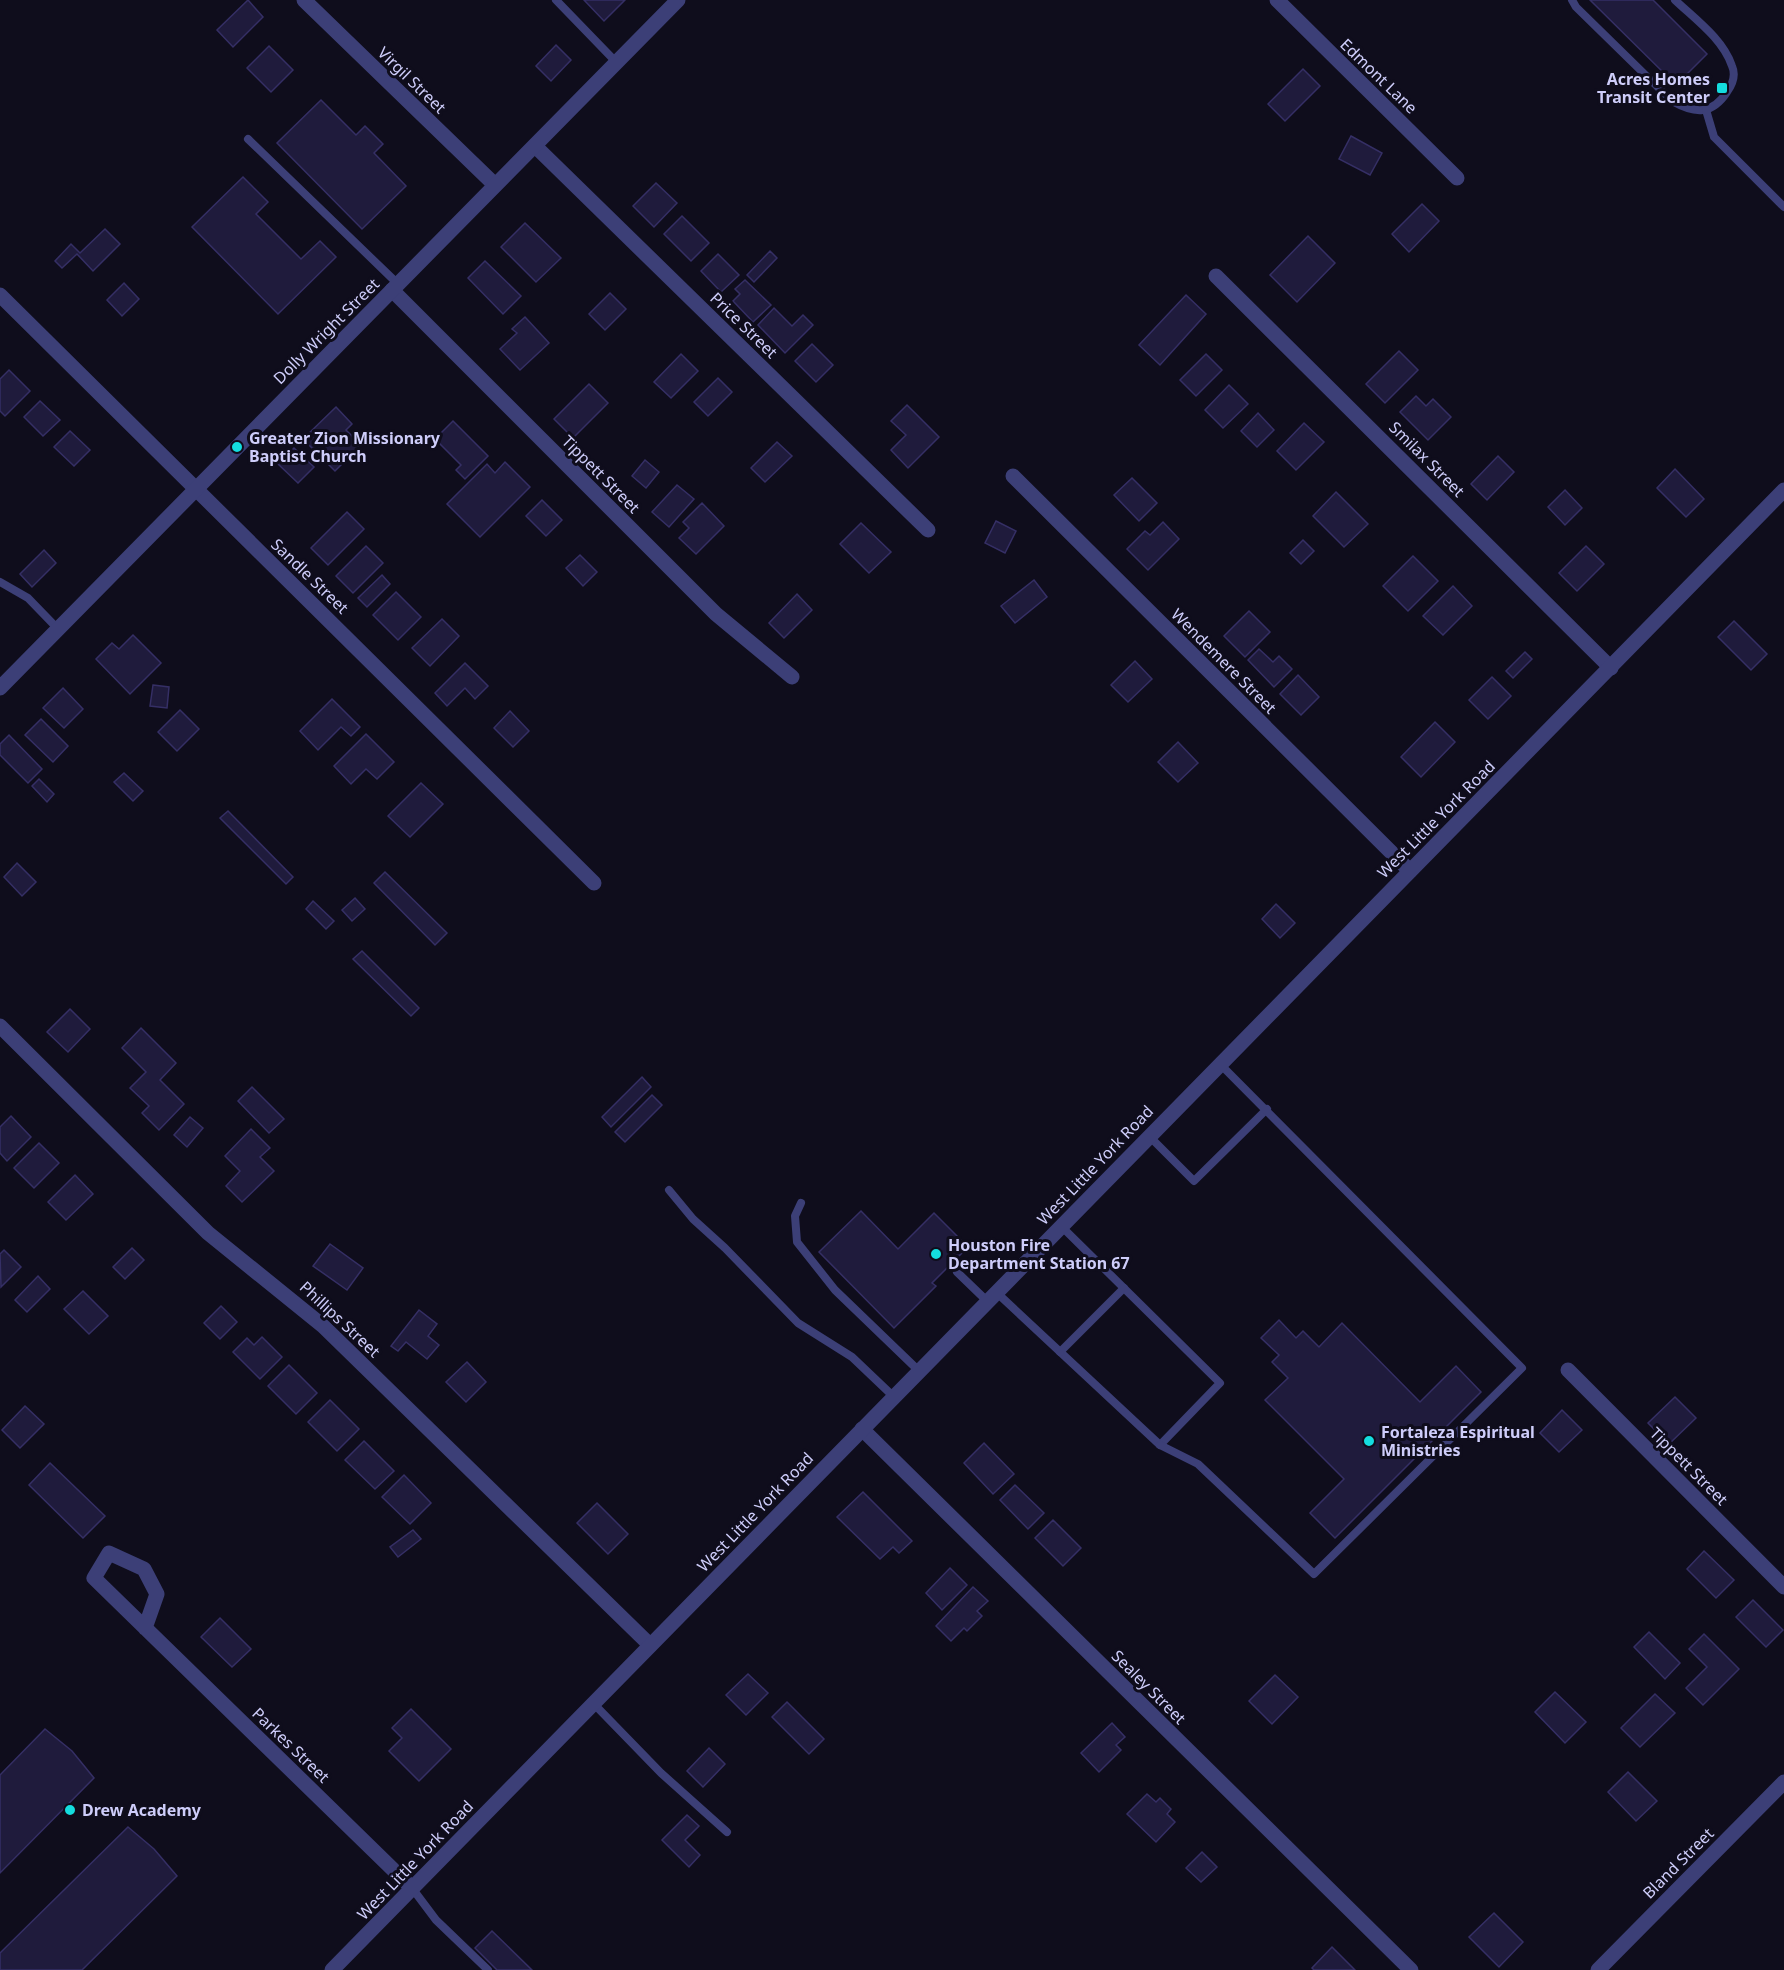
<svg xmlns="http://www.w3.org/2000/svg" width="1784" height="1970" viewBox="0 0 1784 1970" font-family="'Noto Sans',sans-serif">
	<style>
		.building { fill: #1f1b3c; stroke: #352f65; stroke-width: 1.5 }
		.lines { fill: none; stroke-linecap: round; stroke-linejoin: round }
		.service { stroke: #3c3f77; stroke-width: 8 }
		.minor { stroke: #3c3f77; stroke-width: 15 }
		.tertiary { stroke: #3c3f77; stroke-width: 15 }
		.poi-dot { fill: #14dddf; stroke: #0f0d1c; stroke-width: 2 }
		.labels { text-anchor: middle; stroke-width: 6; stroke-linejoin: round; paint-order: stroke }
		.street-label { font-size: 16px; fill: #cecdfa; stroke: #0f0d1c }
		.poi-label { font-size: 16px; font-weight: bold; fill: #cecdfa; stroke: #0f0d1c; text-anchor: start }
	</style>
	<rect width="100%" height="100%" fill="#0f0d1c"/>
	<g class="building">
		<polygon points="248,0 263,17 233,47 217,30"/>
		<polygon points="584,0 625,0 604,21"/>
		<polygon points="1590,0 1653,0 1707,54 1676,85"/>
		<polygon points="556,45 571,60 551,81 536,66"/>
		<polygon points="269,46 293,70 271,92 247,68"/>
		<polygon points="1303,69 1320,86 1285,121 1268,104"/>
		<polygon points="321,100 356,135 365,126 383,144 374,153 406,186 362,229 277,143"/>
		<polygon points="1351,136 1382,153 1370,175 1339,159"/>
		<polygon points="243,177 268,202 256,214 301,259 320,241 336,257 278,314 192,227"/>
		<polygon points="656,183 677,203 654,227 633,206"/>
		<polygon points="1422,204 1439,221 1409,252 1392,234"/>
		<polygon points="682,216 709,243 691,261 664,234"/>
		<polygon points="525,223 561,258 536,282 501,247"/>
		<polygon points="105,229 120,244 93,271 77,254 62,268 55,261 71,244 80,253"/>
		<polygon points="1308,236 1335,263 1297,302 1270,275"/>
		<polygon points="770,251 777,258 754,282 747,275"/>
		<polygon points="718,254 739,275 721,292 701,271"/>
		<polygon points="485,261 521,296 503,314 468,278"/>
		<polygon points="745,280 771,305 753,322 733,301 740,294 735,289"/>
		<polygon points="124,283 139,299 122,316 107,300"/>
		<polygon points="610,293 626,309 605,330 589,314"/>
		<polygon points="1186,295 1206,314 1160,365 1139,345"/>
		<polygon points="774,308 792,326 803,315 813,325 785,353 758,325"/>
		<polygon points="525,317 549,343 520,370 500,349 517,333 512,329"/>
		<polygon points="812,344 833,365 816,382 795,361"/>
		<polygon points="1399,351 1418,370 1385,403 1366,384"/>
		<polygon points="681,354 698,371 671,398 654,382"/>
		<polygon points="1206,354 1222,370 1196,396 1180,380"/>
		<polygon points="9,370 30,391 5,416 0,411 0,379"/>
		<polygon points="718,378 732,392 708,416 694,402"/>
		<polygon points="589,384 608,403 573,438 554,419"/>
		<polygon points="1229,385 1248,404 1223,428 1205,410"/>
		<polygon points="1416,396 1426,406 1433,399 1451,417 1428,440 1400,412"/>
		<polygon points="40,401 60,420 43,436 24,417"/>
		<polygon points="907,405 939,437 908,468 891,450 906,435 891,421"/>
		<polygon points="336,407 352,424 346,430 361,445 335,471 303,439"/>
		<polygon points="1258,413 1274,430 1257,447 1241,431"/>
		<polygon points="453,421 488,456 465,479 456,470 461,465 435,439"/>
		<polygon points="1304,423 1324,442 1296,470 1277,451"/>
		<polygon points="70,431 90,450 74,466 54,447"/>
		<polygon points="777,442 792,456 765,482 751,468"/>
		<polygon points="294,448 314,467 298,483 278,464"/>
		<polygon points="1498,456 1514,472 1487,500 1471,484"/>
		<polygon points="645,460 659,472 646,488 632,476"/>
		<polygon points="505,462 530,487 480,537 447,504 487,464 495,473"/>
		<polygon points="1675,469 1704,499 1686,517 1657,488"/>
		<polygon points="1132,478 1157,503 1139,521 1114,495"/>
		<polygon points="677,485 694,499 669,527 652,512"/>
		<polygon points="1565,490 1582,508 1565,525 1548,507"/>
		<polygon points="1336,492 1368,524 1344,547 1313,516"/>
		<polygon points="542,500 562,520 546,536 526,516"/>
		<polygon points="702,503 724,526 696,554 679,538 689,528 683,522"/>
		<polygon points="347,512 364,529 328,565 311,548"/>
		<polygon points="996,521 1016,531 1005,553 985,543"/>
		<polygon points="1163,522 1179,539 1148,570 1127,549 1145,531 1150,535"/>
		<polygon points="861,523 891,552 869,573 840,544"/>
		<polygon points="1303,540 1314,551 1301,564 1290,553"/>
		<polygon points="366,546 383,563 353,593 336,576"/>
		<polygon points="1586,546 1604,564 1577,591 1559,573"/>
		<polygon points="44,550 56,563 32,587 20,574"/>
		<polygon points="580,555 597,572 583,586 566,568"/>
		<polygon points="1413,556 1438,581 1408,611 1383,586"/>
		<polygon points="382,575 390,584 367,607 358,598"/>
		<polygon points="1034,580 1047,597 1015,623 1001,606"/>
		<polygon points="1453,586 1472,606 1443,635 1423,616"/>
		<polygon points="396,592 421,617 398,640 373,615"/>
		<polygon points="797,594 812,610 784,638 769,623"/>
		<polygon points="1249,611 1270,632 1245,657 1224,636"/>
		<polygon points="442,619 459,636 430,666 412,648"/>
		<polygon points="1734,621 1767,654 1751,670 1718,637"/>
		<polygon points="133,635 161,663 130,694 96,659 112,643 119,649"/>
		<polygon points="1259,649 1273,662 1279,656 1292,669 1274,687 1248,660"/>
		<polygon points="1525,652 1532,659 1513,678 1506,671"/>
		<polygon points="1135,661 1152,679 1128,702 1111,685"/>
		<polygon points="465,663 488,686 475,699 465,688 447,706 435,693"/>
		<polygon points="1298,675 1319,697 1301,715 1280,694"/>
		<polygon points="1492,677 1511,696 1488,719 1469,700"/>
		<polygon points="153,685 169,687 167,708 150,706"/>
		<polygon points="63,688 83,709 64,728 43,708"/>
		<polygon points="332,699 360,727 351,736 341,727 318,750 300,731"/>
		<polygon points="180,710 199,729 177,751 158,732"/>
		<polygon points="510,711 529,731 513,747 494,728"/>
		<polygon points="41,719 68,746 53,762 25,735"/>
		<polygon points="1435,722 1455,742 1421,777 1401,757"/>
		<polygon points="366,734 394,762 377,779 366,769 351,784 334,766"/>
		<polygon points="9,735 42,769 28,783 0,755 0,744"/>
		<polygon points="1178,742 1198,763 1178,782 1158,762"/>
		<polygon points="124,773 143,791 133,801 114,782"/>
		<polygon points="39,779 54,794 47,802 32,786"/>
		<polygon points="421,783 443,804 410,837 388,816"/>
		<polygon points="228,811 293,877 286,884 220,818"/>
		<polygon points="17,863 36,882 22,896 4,877"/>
		<polygon points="385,872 447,933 435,945 374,883"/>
		<polygon points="355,898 365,909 352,921 342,910"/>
		<polygon points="313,901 334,921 326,929 306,909"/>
		<polygon points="1276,904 1295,923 1280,938 1262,919"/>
		<polygon points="362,951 419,1008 411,1016 353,959"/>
		<polygon points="70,1009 90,1029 68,1052 47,1032"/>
		<polygon points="141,1028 176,1063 160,1080 184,1104 159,1130 142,1113 149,1106 130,1088 146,1072 122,1048"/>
		<polygon points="642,1077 651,1087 611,1127 602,1117"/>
		<polygon points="252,1087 284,1119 269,1133 238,1101"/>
		<polygon points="652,1095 662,1105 625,1142 615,1132"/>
		<polygon points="11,1116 31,1137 7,1161 0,1153 0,1127"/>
		<polygon points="190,1117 203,1128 187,1147 174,1135"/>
		<polygon points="251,1129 270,1148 260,1157 274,1171 242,1202 226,1186 240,1171 225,1156"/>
		<polygon points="39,1143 59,1163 34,1188 14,1168"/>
		<polygon points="75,1175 93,1194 66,1220 48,1202"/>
		<polygon points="861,1211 898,1249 934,1213 968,1247 932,1283 936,1286 894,1328 819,1252"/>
		<polygon points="330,1244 363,1268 347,1290 313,1266"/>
		<polygon points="132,1248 144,1260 125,1279 113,1267"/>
		<polygon points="4,1250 21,1267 1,1287 0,1254"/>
		<polygon points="38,1276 50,1289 27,1312 15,1300"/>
		<polygon points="83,1291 108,1316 89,1334 64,1309"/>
		<polygon points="221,1306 237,1322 220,1339 204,1323"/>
		<polygon points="419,1310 437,1324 428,1336 439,1345 427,1359 406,1342 398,1351 391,1346"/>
		<polygon points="1279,1320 1296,1338 1303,1331 1319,1347 1342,1323 1420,1402 1456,1366 1481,1392 1335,1538 1310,1513 1344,1479 1265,1400 1288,1378 1272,1362 1279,1355 1261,1338"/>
		<polygon points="262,1337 282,1357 260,1379 233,1352 247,1338 254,1345"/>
		<polygon points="467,1362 486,1382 466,1402 446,1382"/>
		<polygon points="289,1365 317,1393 296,1414 268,1386"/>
		<polygon points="1675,1397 1696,1418 1669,1444 1648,1423"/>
		<polygon points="330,1400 359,1429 337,1451 308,1422"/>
		<polygon points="25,1406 44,1424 20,1448 2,1430"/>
		<polygon points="1562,1410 1582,1430 1559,1452 1540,1433"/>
		<polygon points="364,1441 394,1471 375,1489 345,1460"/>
		<polygon points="984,1443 1014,1474 993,1494 964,1463"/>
		<polygon points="50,1463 105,1516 83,1538 29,1485"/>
		<polygon points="404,1475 431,1503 410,1524 382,1497"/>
		<polygon points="1015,1485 1044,1513 1028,1529 1000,1500"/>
		<polygon points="863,1492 912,1541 899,1553 893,1547 880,1559 837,1517"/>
		<polygon points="597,1503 628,1534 608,1554 577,1523"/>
		<polygon points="1053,1520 1081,1548 1063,1566 1035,1538"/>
		<polygon points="413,1530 421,1539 398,1557 390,1547"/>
		<polygon points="1704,1551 1734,1580 1716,1598 1687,1569"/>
		<polygon points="950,1568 967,1585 942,1610 926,1593"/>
		<polygon points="973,1587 988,1601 977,1611 982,1616 967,1631 964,1628 951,1641 936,1626"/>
		<polygon points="1753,1600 1783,1630 1766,1647 1736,1617"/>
		<polygon points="220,1618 251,1649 232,1667 201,1637"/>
		<polygon points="1649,1632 1680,1663 1665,1679 1634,1647"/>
		<polygon points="1704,1634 1739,1669 1703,1705 1686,1688 1707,1667 1689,1649"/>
		<polygon points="748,1674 768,1693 746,1715 726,1695"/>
		<polygon points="1275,1675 1298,1697 1272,1724 1249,1701"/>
		<polygon points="1555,1692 1586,1722 1565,1743 1535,1712"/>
		<polygon points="1655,1694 1675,1713 1640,1747 1621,1728"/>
		<polygon points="787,1702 824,1739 809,1754 772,1717"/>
		<polygon points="411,1709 451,1749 419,1781 389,1751 402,1738 392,1728"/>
		<polygon points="1112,1723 1125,1737 1116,1745 1121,1750 1099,1772 1081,1753"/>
		<polygon points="45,1729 72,1751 94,1778 0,1873 0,1775"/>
		<polygon points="709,1748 725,1764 703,1787 687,1771"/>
		<polygon points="1628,1772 1657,1801 1636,1821 1608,1792"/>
		<polygon points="1147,1794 1156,1802 1160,1798 1171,1809 1167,1814 1175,1822 1156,1842 1127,1814"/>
		<polygon points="687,1815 699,1826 685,1840 700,1855 689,1867 662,1840"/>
		<polygon points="128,1827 154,1849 177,1876 82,1970 0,1970 0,1953"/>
		<polygon points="1202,1852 1217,1867 1201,1882 1186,1868"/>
		<polygon points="1494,1913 1523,1942 1499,1967 1469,1937"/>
		<polygon points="492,1931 532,1970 497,1970 475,1948"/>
		<polygon points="1332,1947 1355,1970 1314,1970 1312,1968"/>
	</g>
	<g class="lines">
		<g class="service">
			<polyline points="556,0 617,63"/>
			<path d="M1572,0L1576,7L1672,101C1695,114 1712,115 1727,92C1732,85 1736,75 1732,66C1723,39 1695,19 1675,0"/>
			<polyline points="1706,110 1714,137 1784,207"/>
			<polyline points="248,139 398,284"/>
			<polyline points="0,582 28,598 58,629"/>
			<polyline points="1150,1137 1194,1181 1267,1109"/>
			<polyline points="669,1190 693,1219 725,1248 798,1323 852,1357 894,1397"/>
			<polyline points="801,1203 795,1216 797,1242 835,1290 918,1370"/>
			<polyline points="957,1272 987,1301"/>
			<polyline points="996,1292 1160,1445 1220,1383 1061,1226"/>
			<polyline points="1060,1352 1124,1288"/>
			<polyline points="1160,1445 1198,1464 1314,1574 1522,1368 1220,1064"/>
			<polyline points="593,1703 661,1773 727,1832"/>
			<polyline points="412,1888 436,1920 488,1970"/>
		</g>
		<g class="minor">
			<polyline points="304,0 495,185"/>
			<polyline points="1277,0 1457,178"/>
			<polyline points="535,146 928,530"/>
			<polyline points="1216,276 1611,668"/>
			<polyline points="392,290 716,614 792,677"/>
			<polyline points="0,295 594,883"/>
			<polyline points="1013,476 1410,871"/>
			<polyline points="0,1026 208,1233 323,1326 650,1645"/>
			<polyline points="1568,1370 1784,1587"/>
			<polyline points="145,1628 157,1594 144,1569 109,1553 94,1578 412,1888"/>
			<polyline points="1598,1970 1784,1782"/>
		</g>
		<g class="tertiary">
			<polyline points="0,688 678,0"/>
			<polyline points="862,1429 1411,1970"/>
			<polyline points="332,1970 1784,490"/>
		</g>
	</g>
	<g class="poi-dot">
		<rect x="1716" y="82" width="12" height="12" rx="3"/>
		<circle cx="237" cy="447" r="6"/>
		<circle cx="936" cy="1254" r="6"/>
		<circle cx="1369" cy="1441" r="6"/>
		<circle cx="70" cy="1810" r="6"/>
	</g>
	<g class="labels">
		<g class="street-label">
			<text transform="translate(1379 76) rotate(44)" y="6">Edmont Lane</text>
			<text transform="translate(412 80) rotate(44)" y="6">Virgil Street</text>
			<text transform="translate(744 325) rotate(44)" y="6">Price Street</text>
			<text transform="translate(326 331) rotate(-45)" y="6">Dolly Wright Street</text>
			<text transform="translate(1427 459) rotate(45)" y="6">Smilax Street</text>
			<text transform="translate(601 474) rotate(45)" y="6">Tippett Street</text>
			<text transform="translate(310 576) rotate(44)" y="6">Sandle Street</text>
			<text transform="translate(1224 661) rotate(45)" y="6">Wendemere Street</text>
			<text transform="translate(1436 819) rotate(-45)" y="6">West Little York Road</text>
			<text transform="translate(1095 1165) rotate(-46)" y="6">West Little York Road</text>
			<text transform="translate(340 1319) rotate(43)" y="6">Phillips Street</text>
			<text transform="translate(1689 1466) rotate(45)" y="6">Tippett Street</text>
			<text transform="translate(755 1512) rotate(-46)" y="6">West Little York Road</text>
			<text transform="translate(1149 1687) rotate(45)" y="6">Sealey Street</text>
			<text transform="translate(291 1745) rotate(44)" y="6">Parkes Street</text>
			<text transform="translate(415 1860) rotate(-46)" y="6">West Little York Road</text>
			<text transform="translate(1678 1863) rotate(-45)" y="6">Bland Street</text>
		</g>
		<g class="poi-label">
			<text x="1710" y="85" text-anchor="end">Acres Homes<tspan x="1710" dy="18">Transit Center</tspan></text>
			<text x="249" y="444">Greater Zion Missionary<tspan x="249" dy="18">Baptist Church</tspan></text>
			<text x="948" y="1251">Houston Fire<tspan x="948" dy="18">Department Station 67</tspan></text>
			<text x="1381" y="1438">Fortaleza Espiritual<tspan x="1381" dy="18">Ministries</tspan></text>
			<text x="82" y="1816">Drew Academy</text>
		</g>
	</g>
</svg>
